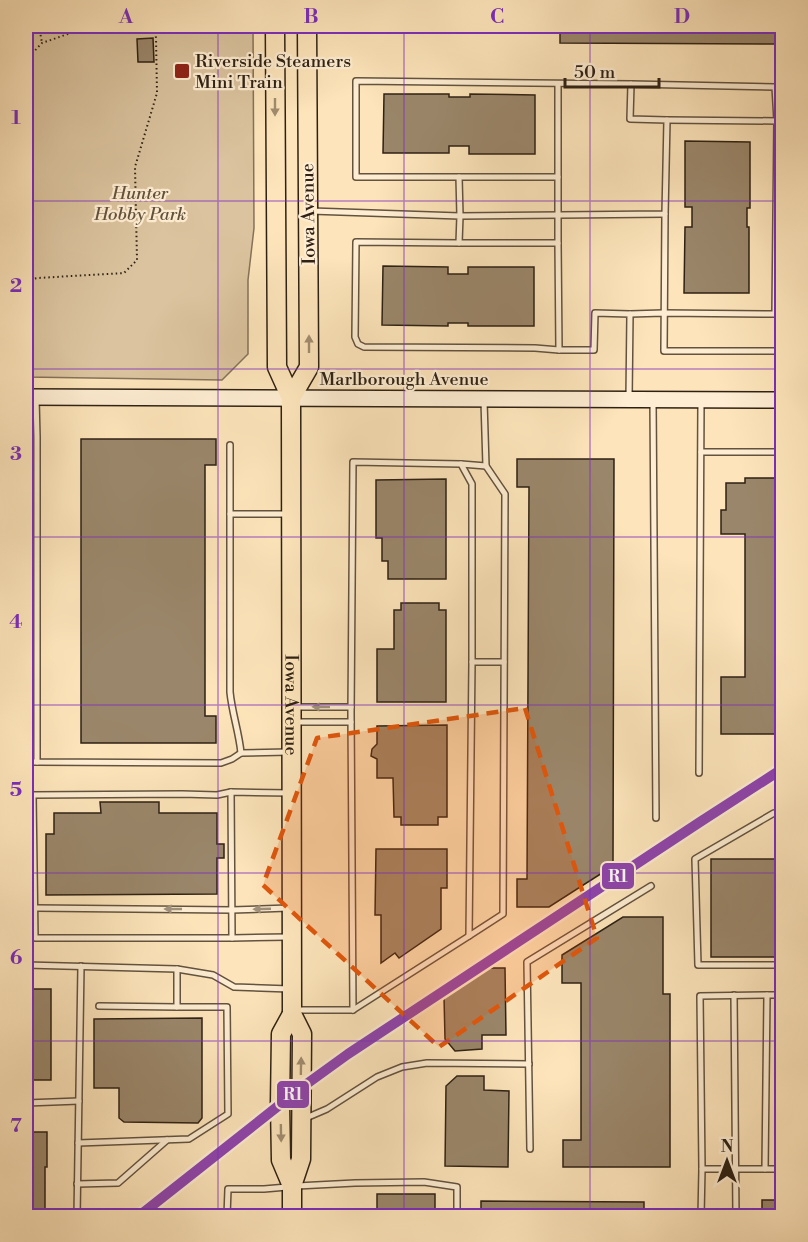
<svg xmlns="http://www.w3.org/2000/svg" width="808" height="1242" viewBox="0 0 808 1242" font-family="'Libre Bodoni',serif">
	<style>
		.green { fill: #dac39e; stroke: #847259; stroke-width: 1.5 }
		.building { fill: #9a866a; stroke: #2e2114; stroke-width: 1.5 }
		.lines { fill: none; stroke-linecap: round; stroke-linejoin: round }
		.lane-casing { stroke: #62523e; stroke-width: 8 }
		.secondary-casing { stroke: #2e2114; stroke-width: 18 }
		.primary-casing { stroke: #2e2114; stroke-width: 21 }
		.path { stroke: #2e2114; stroke-width: 2; stroke-dasharray: 1.5 3; stroke-linecap: butt }
		.lane { stroke: #feedd2; stroke-width: 5 }
		.secondary { stroke: #feedd2; stroke-width: 15 }
		.primary { stroke: #fde4ba; stroke-width: 18 }
		.rail-1-casing { stroke: #feedd2; stroke-width: 15 }
		.rail-1 { stroke: #8e44ad; stroke-width: 10 }
		.oneway { fill: #a08c6f }
		.oneway2 { fill: #a0917c }
		.marked { fill: #df560c; fill-opacity: 0.2; stroke: #df560c; stroke-width: 4.5; stroke-dasharray: 12 8; stroke-linejoin: round }
		.grid { fill: none; stroke: #7b2cbf; stroke-width: 1.5; stroke-opacity: 0.55 }
		.poi-dot { fill: #8f2418; stroke: #feedd2; stroke-width: 2 }
		.labels { text-anchor: middle; stroke-width: 4.5; stroke-linejoin: round; paint-order: stroke }
		.poi-label { font-size: 18px; fill: #2e2114; stroke: #feedd2; text-anchor: start }
		.park-label { font-size: 18px; font-style: italic; fill: #62523d; stroke: #feedd2 }
		.street-label { font-size: 18px; fill: #2e2114; stroke: #feedd2 }
		.line-badge { stroke: #feedd2; stroke-width: 2 }
		.badge-label { font-size: 16px; text-anchor: middle; font-weight: bold; fill: #fff }
		.neatline { fill: none; stroke: #7b2cbf; stroke-width: 2 }
		.grid-label { font-size: 20px; text-anchor: middle; font-weight: bold; fill: #7b2cbf }
	</style>
	<rect width="100%" height="100%" fill="#fde4ba"/>
	<filter id="stains"><feTurbulence type="fractalNoise" baseFrequency=".00333" numOctaves="4"/><feColorMatrix values="0 0 0 0 .2 0 0 0 0 .09 0 0 0 0 .02 0 0 0 .5 -.17"/></filter>
	<radialGradient id="worn" r=".72"><stop offset=".6" stop-color="#630" stop-opacity="0"/><stop offset="1" stop-color="#630" stop-opacity=".3"/></radialGradient>
	<polygon class="green" points="26,26 253,26 254,228 248,280 248,354 222,380 26,377"/>
	<g class="building">
		<polygon points="560,26 783,26 783,44 560,43"/>
		<polygon points="153,38 154,62 138,62 137,39"/>
		<polygon points="384,94 449,94 449,97 470,97 470,94 535,95 535,154 469,154 469,146 449,146 449,153 383,153"/>
		<polygon points="685,141 750,142 750,208 747,208 747,227 749,227 749,293 684,293 685,227 692,227 692,207 685,207"/>
		<polygon points="383,266 448,267 448,274 468,274 468,267 534,267 534,326 468,326 468,323 448,323 448,326 382,325"/>
		<polygon points="81,439 216,439 216,465 205,465 205,716 216,716 216,743 81,743"/>
		<polygon points="517,459 614,459 613,866 549,907 517,907 517,879 527,879 529,487 517,487"/>
		<polygon points="745,478 783,478 783,731 778,734 721,734 721,677 745,677 745,534 721,534 721,510 726,510 726,483 745,483"/>
		<polygon points="446,479 446,579 388,579 388,561 382,561 382,538 376,538 376,480"/>
		<polygon points="401,603 439,603 439,610 446,610 446,702 377,702 377,649 394,649 394,610 401,610"/>
		<polygon points="447,725 447,817 438,817 438,825 401,825 401,817 394,817 393,778 377,778 377,759 371,756 372,749 377,744 377,726"/>
		<polygon points="100,802 159,802 159,813 217,813 217,844 224,844 224,858 217,858 217,894 46,895 46,834 54,834 54,813 101,813"/>
		<polygon points="376,849 447,849 447,888 441,888 441,929 399,958 395,953 381,963 381,915 375,915"/>
		<rect x="711" y="859" width="72" height="98"/>
		<polygon points="623,917 663,917 663,994 670,994 670,1167 563,1167 563,1140 581,1140 581,983 562,983 562,955"/>
		<polygon points="487,968 505,968 506,1035 482,1035 482,1049 455,1051 445,1039 444,997"/>
		<rect x="26" y="989" width="25" height="91"/>
		<polygon points="202,1018 202,1118 198,1123 124,1122 119,1118 119,1088 94,1088 94,1019"/>
		<polygon points="457,1076 484,1076 484,1090 509,1091 508,1167 445,1166 446,1086"/>
		<polygon points="26,1132 47,1132 47,1167 45,1167 45,1216 26,1216"/>
		<rect x="377" y="1194" width="58" height="22"/>
		<rect x="762" y="1200" width="21" height="16"/>
		<polygon points="481,1201 644,1202 644,1216 481,1216"/>
	</g>
	<g class="lines">
		<defs>
			<g id="lane">
				<polygon points="356,81 631,84 630,119 667,120 665,214 460,216 459,177 356,177"/>
				<polyline points="558,84 558,243"/>
				<polyline points="631,84 775,87 777,121"/>
				<polyline points="459,177 558,177"/>
				<polyline points="311,211 460,216 459,243 558,243 559,350 594,350 595,313 630,314 629,398"/>
				<polyline points="665,214 664,351 782,351"/>
				<polyline points="459,243 356,242 355,337 358,344 364,347 535,348 559,350"/>
				<polyline points="630,314 663,313 775,314 777,121 667,120"/>
				<polyline points="36,398 37,437 37,762 221,763 232,759 241,753 288,752"/>
				<polyline points="653,401 656,818"/>
				<polyline points="230,445 230,514"/>
				<polyline points="701,452 782,452"/>
				<polyline points="461,464 486,466"/>
				<polyline points="472,662 504,662"/>
				<polyline points="296,707 351,707"/>
				<polyline points="293,722 351,722"/>
				<path d="M241,753C239,732 232,713 230,692V514H289"/>
				<polyline points="26,762 37,762"/>
				<polyline points="699,773 701,401"/>
				<polyline points="26,789 33,795 182,794 217,795 231,792 290,793"/>
				<polyline points="33,795 35,938 232,938 231,792"/>
				<polyline points="782,813 774,813 695,859 698,965 782,965"/>
				<polyline points="35,908 232,910 288,908"/>
				<polyline points="232,938 287,937"/>
				<polyline points="26,965 177,969 213,975 234,987 290,989"/>
				<polyline points="734,995 736,1216"/>
				<polyline points="99,1006 177,1007"/>
				<polyline points="295,1010 353,1010 351,713 353,462 461,464 472,484 472,662 469,936 503,914 505,494 486,466 484,401"/>
				<polyline points="353,1010 469,936"/>
				<polyline points="26,1103 79,1101"/>
				<polyline points="306,1118 327,1109 377,1077 402,1067 427,1063 529,1064"/>
				<polyline points="78,1143 189,1139 228,1114 227,1007 177,1007 177,969"/>
				<polyline points="530,1149 527,962 651,886"/>
				<polyline points="702,1169 700,996 767,995"/>
				<polyline points="765,1169 767,995 782,995"/>
				<polyline points="77,1184 118,1183 167,1140"/>
				<polyline points="297,1186 355,1183 424,1182 457,1187 457,1216"/>
				<polyline points="77,1216 81,966"/>
				<polyline points="227,1216 228,1189 264,1189 287,1187"/>
				<polyline points="701,1216 702,1169 782,1169"/>
			</g>
			<polyline id="secondary" points="26,397 782,400"/>
			<g id="primary">
				<path id="s1" d="M275,26L277,367L291,398L292,1014L302,1034L301,1159L292,1186V1216"/>
				<polyline points="291,398 309,367 307,26"/>
				<polyline points="292,1014 281,1034 280,1104 281,1160 292,1186"/>
			</g>
		</defs>
		<use href="#lane" class="lane-casing"/>
		<use href="#secondary" class="secondary-casing"/>
		<use href="#primary" class="primary-casing"/>
		<g class="path">
			<polyline points="39,26 42,43"/>
			<polyline points="26,60 42,43 91,26 154,31"/>
			<polyline points="26,280 38,278 124,273 137,260 135,167 157,93 156,38 154,26"/>
		</g>
		<use href="#lane" class="lane"/>
		<use href="#secondary" class="secondary"/>
		<use href="#primary" class="primary"/>
		<defs>
			<polyline id="rail-1" points="139,1216 301,1088 348,1054 700,822 782,769"/>
		</defs>
		<use href="#rail-1" class="rail-1-casing"/>
		<use href="#rail-1" class="rail-1"/>
	</g>
	<defs><path id="oneway-solid" d="M-6-.8H1V-3.2L6.5 0L1 3.2V.8H-6Z" transform="scale(1.5)"/></defs>
	<g class="oneway">
		<use href="#oneway-solid" transform="translate(275 107) rotate(90)"/>
		<use href="#oneway-solid" transform="translate(309 344) rotate(-90)"/>
		<use href="#oneway-solid" transform="translate(301 1066) rotate(-89)"/>
		<use href="#oneway-solid" transform="translate(281 1133) rotate(89)"/>
	</g>
	<g class="oneway2">
		<use href="#oneway-solid" transform="translate(321 707) rotate(-179)"/>
		<use href="#oneway-solid" transform="translate(173 909) rotate(-180)"/>
		<use href="#oneway-solid" transform="translate(262 909) rotate(178)"/>
	</g>
	<path class="marked" d="M525,708L597,938L439,1047L263,885L317,738Z"/>
	<path class="grid" d="M218,26V1216M404,26V1216M590,26V1216M26,201H782M26,369H782M26,537H782M26,705H782M26,873H782M26,1041H782"/>
	<rect class="poi-dot" x="174" y="63" width="16" height="16" rx="3"/>
	<g class="labels">
		<g class="poi-label">
			<text x="195" y="67">Riverside Steamers<tspan x="195" dy="21">Mini Train</tspan></text>
		</g>
		<g class="park-label">
			<text x="140" y="199">Hunter<tspan x="140" dy="21">Hobby Park</tspan></text>
		</g>
		<g class="street-label">
			<text transform="translate(308 214) rotate(-91)" y="6">Iowa Avenue</text>
			<text x="404" y="385">Marlborough Avenue</text>
			<text dy="6" stroke="none"><textPath href="#s1" startOffset="682">Iowa Avenue</textPath></text>
		</g>
	</g>
	<g class="line-badge">
		<rect x="601" y="862" width="34" height="28" rx="6" fill="#8e44ad"/>
		<rect x="276" y="1080" width="34" height="29" rx="6" fill="#8e44ad"/>
	</g>
	<g class="badge-label">
		<text x="618" y="882">R1</text>
		<text x="293" y="1100">R1</text>
	</g>
	<rect width="808" height="1242" fill="none" stroke="#fde4ba" stroke-width="66"/>
	<g transform="translate(727 1161)" stroke="#feedd2" stroke-width="4.5" paint-order="stroke">
	<path d="M0-4.5L10 22L0 15L-10 22Z" fill="#2e2114"/>
	<text y="-9" font-size="16" font-weight="bold" text-anchor="middle" fill="#2e2114">N</text>
	</g>
	<path d="M565 78v9h94v-9" fill="none" stroke="#2e2114" stroke-width="3"/>
	<text x="574" y="78" font-size="18" fill="#2e2114" stroke="#feedd2" stroke-width="4.5" paint-order="stroke">50 m</text>
	<rect x="33" y="33" width="742" height="1176" class="neatline"/>
	<g class="grid-label">
		<text x="126" y="23">A</text>
		<text x="311" y="23">B</text>
		<text x="497" y="23">C</text>
		<text x="682" y="23">D</text>
		<text x="16" y="124">1</text>
		<text x="16" y="292">2</text>
		<text x="16" y="460">3</text>
		<text x="16" y="628">4</text>
		<text x="16" y="796">5</text>
		<text x="16" y="964">6</text>
		<text x="16" y="1132">7</text>
	</g>
	<rect width="100%" height="100%" filter="url(#stains)"/>
	<rect width="100%" height="100%" fill="url(#worn)"/>
</svg>
